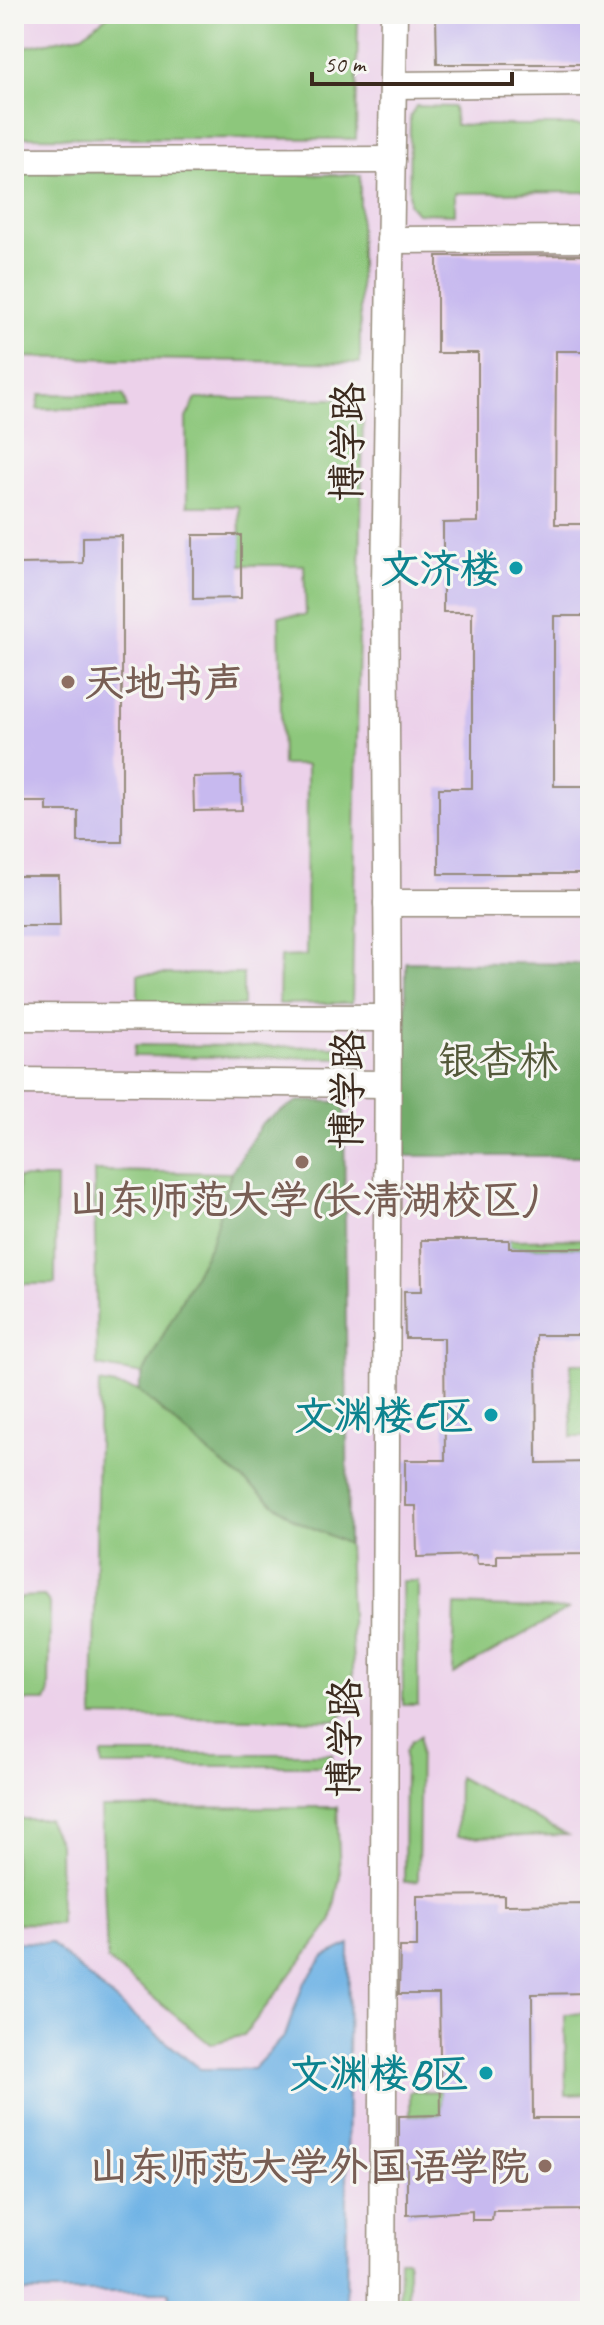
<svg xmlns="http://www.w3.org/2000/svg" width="604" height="2325" viewBox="0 0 604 2325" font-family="Caveat,'LXGW WenKai TC',sans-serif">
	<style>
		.built { fill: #ecd1ea }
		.green { fill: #8dc77b; stroke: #64784c; stroke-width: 2 }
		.forest { fill: #72ac6b; stroke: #566b44; stroke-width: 2 }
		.water { fill: #70b3e5; stroke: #566e82; stroke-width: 2 }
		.building { fill: #c7b9ef }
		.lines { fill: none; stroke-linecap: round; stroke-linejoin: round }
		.minor-casing { stroke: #958a7a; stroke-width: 29 }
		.minor { stroke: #fff; stroke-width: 26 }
		.culture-dot { fill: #0f9aa8; stroke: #f6f6f2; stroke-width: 3 }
		.education-dot { fill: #8d6e63; stroke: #f6f6f2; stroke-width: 3 }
		.labels { text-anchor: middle; stroke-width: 6; stroke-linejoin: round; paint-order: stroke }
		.street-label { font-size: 40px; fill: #3b2a1e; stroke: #f6f6f2 }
		.culture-label { font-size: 40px; font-weight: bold; fill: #0d838f; stroke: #f6f6f2; text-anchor: end }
		.education-label { font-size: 40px; font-weight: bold; fill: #785e54; stroke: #f6f6f2; text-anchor: start }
		.park-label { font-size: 40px; fill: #54593a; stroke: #f6f6f2 }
	</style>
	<rect width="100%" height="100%" fill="#f6f6f2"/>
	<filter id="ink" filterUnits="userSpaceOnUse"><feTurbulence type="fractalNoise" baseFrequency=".0125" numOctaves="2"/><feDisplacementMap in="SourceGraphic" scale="16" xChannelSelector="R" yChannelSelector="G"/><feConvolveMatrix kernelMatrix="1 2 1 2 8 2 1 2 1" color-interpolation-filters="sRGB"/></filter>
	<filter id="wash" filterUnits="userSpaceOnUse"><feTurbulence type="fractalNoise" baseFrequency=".006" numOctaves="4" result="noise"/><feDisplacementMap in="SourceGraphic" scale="32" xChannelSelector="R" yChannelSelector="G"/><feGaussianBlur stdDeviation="1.8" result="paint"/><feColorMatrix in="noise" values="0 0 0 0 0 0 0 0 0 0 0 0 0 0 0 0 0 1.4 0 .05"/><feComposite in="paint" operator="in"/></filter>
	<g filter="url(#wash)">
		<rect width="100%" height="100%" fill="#efead6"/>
		<rect class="built" x="14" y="14" width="576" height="2297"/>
		<g class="green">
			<polygon points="110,14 358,14 356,139 14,137 14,49 82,35"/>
			<polygon points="416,106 454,107 456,125 590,125 590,192 455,193 455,214 417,213 409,204 410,117"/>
			<polygon points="14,171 360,175 360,363 14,357"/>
			<polygon points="40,394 123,395 127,408 37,409"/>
			<polygon points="196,399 343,399 363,418 352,1003 279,1004 280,957 306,956 307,765 282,765 279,616 306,615 304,565 241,565 239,506 187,506 186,418"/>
			<rect x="138" y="974" width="105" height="32"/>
			<polygon points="135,1045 344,1047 343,1058 134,1056"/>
			<polygon points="94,1171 231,1173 211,1243 143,1374 97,1366"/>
			<polygon points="18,1178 56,1178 55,1284 17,1284"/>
			<polygon points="590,1239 590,1248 509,1248 509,1240"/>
			<rect x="571" y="1363" width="19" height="74"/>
			<polygon points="99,1383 138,1390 215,1458 295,1520 348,1544 354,1692 347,1711 337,1720 93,1717"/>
			<polygon points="402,1581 418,1581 418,1705 403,1705"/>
			<polygon points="44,1596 50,1603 49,1694 46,1701 19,1701 14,1694 15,1603 21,1597"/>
			<polygon points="455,1605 568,1609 453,1674"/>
			<polygon points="420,1736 418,1881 404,1882 405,1752 411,1742"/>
			<rect x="102" y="1754" width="230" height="12"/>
			<polygon points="458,1777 567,1835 457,1837"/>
			<polygon points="337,1807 340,1876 331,1922 244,2035 210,2044 107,1960 101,1808"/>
			<polygon points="14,1819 47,1819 59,1843 60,1924 14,1923"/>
			<polygon points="590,2013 590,2094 566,2095 565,2014"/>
			<polygon points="441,2091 441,2115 410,2116 410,2092"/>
			<polygon points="400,2259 408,2259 408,2311 399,2311"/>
		</g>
		<g class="forest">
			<polygon points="406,962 590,964 590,1156 405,1156"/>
			<polygon points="298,1101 344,1102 348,1544 295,1520 215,1458 138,1390 143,1374 211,1243 231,1173 262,1123"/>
		</g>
		<path class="water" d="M14,1942L51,1943C98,1988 149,2028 200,2069H253L285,2036L303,1985L324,1956L349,1944L346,2311H169V2292H14Z"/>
		<g id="blocks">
			<g class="building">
				<polygon points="449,14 590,14 590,64 437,64 436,16"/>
				<polygon points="590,255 590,351 556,351 555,524 590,524 590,616 554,616 554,786 590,786 590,874 439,874 439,788 472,788 472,612 443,612 443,523 478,522 478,353 437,353 437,256"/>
				<polygon points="193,535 241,535 241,598 193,599"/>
				<polygon points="122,536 122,842 78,842 78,811 47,811 47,802 14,802 14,564 83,563 83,537"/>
				<polygon points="241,776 242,810 194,811 193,777"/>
				<polygon points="14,876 59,876 60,926 14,926"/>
				<polygon points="421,1240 509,1240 509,1248 590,1248 590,1335 536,1335 537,1463 590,1462 590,1554 497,1555 497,1564 477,1564 476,1555 417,1557 416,1506 405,1506 405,1460 445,1460 444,1338 405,1338 404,1291 422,1291"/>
				<polygon points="504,1895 504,1905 590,1904 590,1993 532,1994 533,2118 590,2118 590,2210 493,2211 492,2220 472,2220 472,2211 407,2215 407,2163 399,2163 399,2116 441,2115 439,1994 399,1994 400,1947 417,1947 417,1896"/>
			</g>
		</g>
	</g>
	<g filter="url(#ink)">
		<use href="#blocks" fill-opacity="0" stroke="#958a7a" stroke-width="2"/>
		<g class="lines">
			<defs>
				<g id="minor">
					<polyline points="393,85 590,83"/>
					<polyline points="14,161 392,160"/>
					<polyline points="390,240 590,239"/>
					<polyline points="387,903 590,903"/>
					<polyline points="14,1017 388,1018"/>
					<polyline points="14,1081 386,1084"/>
					<polyline points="382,2311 388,1018 385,582 394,14"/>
				</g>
			</defs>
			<use href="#minor" class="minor-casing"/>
			<use href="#minor" class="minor"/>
		</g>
	</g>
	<g class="culture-dot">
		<circle cx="516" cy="568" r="8"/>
		<circle cx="491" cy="1415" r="8"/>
		<circle cx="486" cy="2073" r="8"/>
	</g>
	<g class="education-dot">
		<circle cx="68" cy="682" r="8"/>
		<circle cx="302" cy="1162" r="8"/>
		<circle cx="545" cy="2166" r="8"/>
	</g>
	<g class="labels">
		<g class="street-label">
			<text transform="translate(347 442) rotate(-89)" y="14">博学路</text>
			<text transform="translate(347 1090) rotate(-89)" y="14">博学路</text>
			<text transform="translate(344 1738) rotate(-89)" y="14">博学路</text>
		</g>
		<g class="culture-label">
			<text x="500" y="582">文济楼</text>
			<text x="475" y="1429">文渊楼E区</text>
			<text x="470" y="2087">文渊楼B区</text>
		</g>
		<g class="education-label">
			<text x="84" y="696">天地书声</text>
			<text x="302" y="1213" text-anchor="middle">山东师范大学(长清湖校区)</text>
			<text x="529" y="2180" text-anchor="end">山东师范大学外国语学院</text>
		</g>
		<g class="park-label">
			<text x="498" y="1074">银杏林</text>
		</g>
	</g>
	<rect width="604" height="2325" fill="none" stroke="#f6f6f2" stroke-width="48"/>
	<path d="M312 72v12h200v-12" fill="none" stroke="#3b2a1e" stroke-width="4"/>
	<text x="324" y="72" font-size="24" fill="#3b2a1e" stroke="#f6f6f2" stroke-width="6" paint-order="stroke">50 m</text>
</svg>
